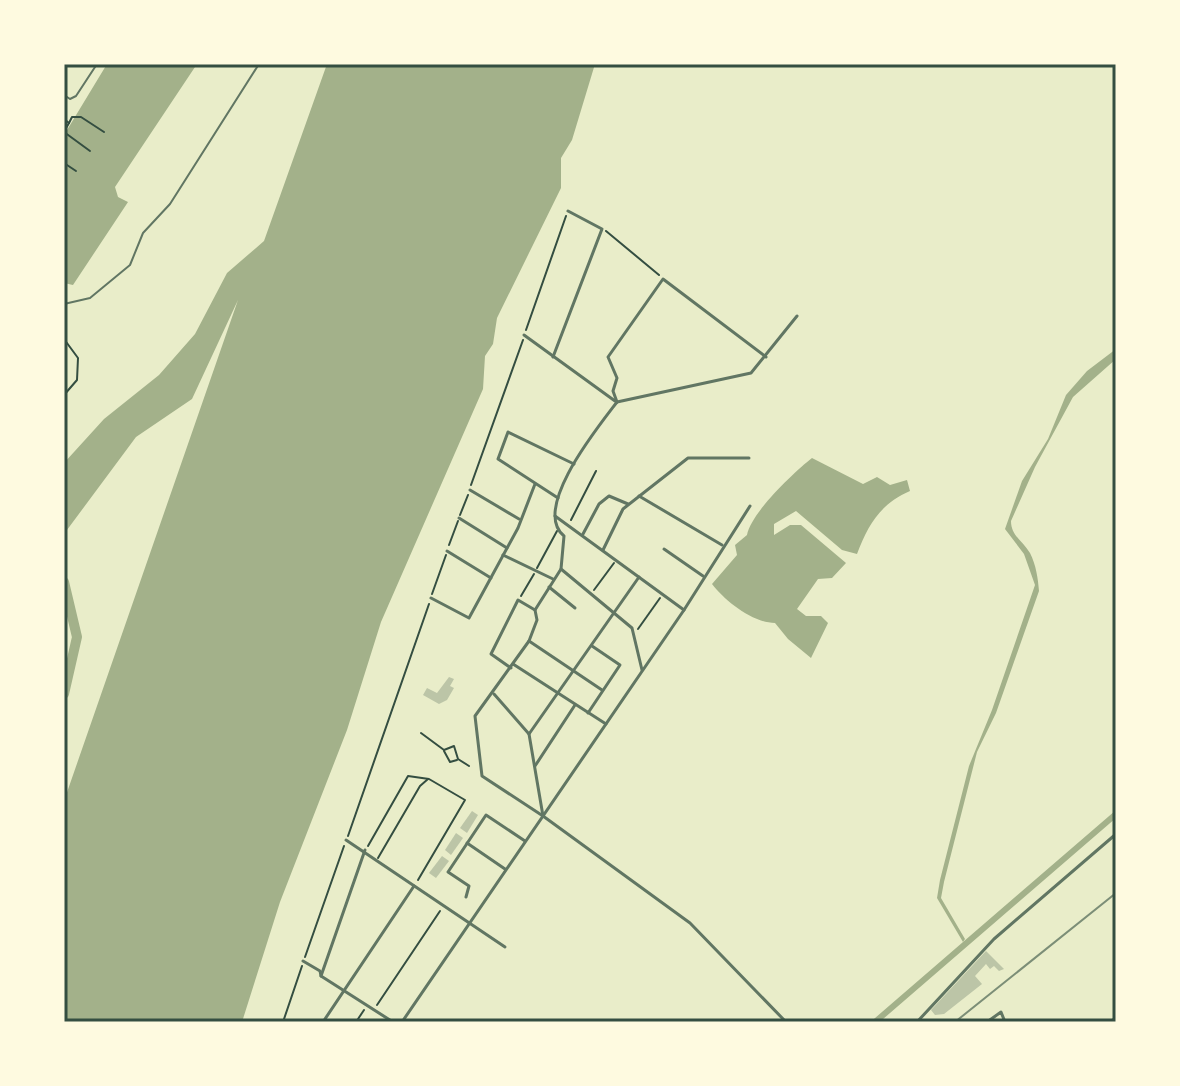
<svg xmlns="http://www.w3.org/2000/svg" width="1180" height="1086" viewBox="0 0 1180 1086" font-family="'IBM Plex Serif',serif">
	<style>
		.water { fill: #a3b18a }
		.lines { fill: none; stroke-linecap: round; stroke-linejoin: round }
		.canal { stroke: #a3b18a; stroke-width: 6 }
		.river { stroke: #a3b18a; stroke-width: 10 }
		.building { fill: #bcc5a7 }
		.path { stroke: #344e41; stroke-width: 2 }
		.service { stroke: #617663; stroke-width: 2 }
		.minor { stroke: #617663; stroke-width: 3 }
		.secondary { stroke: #344e41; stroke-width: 5 }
		.rail { stroke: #7c8e77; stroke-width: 2 }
		.neatline { fill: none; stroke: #344e41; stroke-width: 3 }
	</style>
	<rect width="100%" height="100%" fill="#e9edc9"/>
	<g class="water">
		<polygon points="107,64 197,64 115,187 118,197 128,202 73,285 64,283 64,135"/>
		<polygon points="327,64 595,64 572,140 561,158 561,188 497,318 493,344 485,356 483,389 381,622 347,730 280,902 242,1022 64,1022 64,801 238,300 192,399 136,437 64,534 64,463 104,419 159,375 195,334 227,273 264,241"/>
		<path d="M1116,349V359L1073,397L1035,467L1011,521C1011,536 1023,541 1030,553C1036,565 1038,578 1039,591L996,713L977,752L944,882L941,898L965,939L963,942L937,898L940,880L969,766L992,710L1035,585L1024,554L1005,529L1022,481L1048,439L1066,395L1087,371Z"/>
		<path d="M812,458L863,484L877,477L890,485L907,480L910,491C880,504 868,525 857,554L842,550L796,511L774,524V535L790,525H801L846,563L832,578L818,579L797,609L806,616H821L828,623L811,658L788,639L775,623C753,623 725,601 712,584L737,555L735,545L747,535C751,513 793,473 812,458Z"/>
	</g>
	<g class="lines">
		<polyline class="canal" points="875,1022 1116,814"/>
		<polyline class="river" points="64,582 77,637 64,694"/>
	</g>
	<g class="building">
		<polygon points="449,677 454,679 450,686 454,688 447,700 439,704 423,695 427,688 437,693"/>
		<polygon points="472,811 478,815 467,833 460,828"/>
		<polygon points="456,833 463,838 451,855 445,850"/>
		<polygon points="442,856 449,861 436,878 429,873"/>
		<polygon points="986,951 1004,969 999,971 994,966 990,969 986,964 975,976 982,984 944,1014 935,1015 931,1010"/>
	</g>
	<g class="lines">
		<g class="path">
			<polyline points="64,119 69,123 65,130"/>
			<polyline points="69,123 72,117 81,117 104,132"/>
			<polyline points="64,132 90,151"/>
			<polyline points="64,163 76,171"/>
			<polyline points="606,231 659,275"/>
			<polyline points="526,330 566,216"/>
			<polyline points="64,339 78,358 77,380 64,395"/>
			<polyline points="471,485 523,340"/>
			<polyline points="460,515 468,495"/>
			<polyline points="571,520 596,471"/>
			<polyline points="449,545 458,521"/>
			<polyline points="537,568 557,531"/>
			<polyline points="594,590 614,563"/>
			<polyline points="432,594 446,555"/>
			<polyline points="521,596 534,574"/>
			<polyline points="638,629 660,598"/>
			<polyline points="421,733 444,750 454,746 458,759 469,766"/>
			<polyline points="444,751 450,762 457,760"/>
			<polyline points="348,836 429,604"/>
			<polyline points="368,846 408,776 429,779 465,800 418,880"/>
			<polyline points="378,858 420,786 428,779"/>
			<polyline points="305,957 344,846"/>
			<polyline points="377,1005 440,911"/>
			<polyline points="283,1022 302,966"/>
			<polyline points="356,1022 364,1010"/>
		</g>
		<g class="service">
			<polyline points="64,95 70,99 76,96 97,64"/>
			<polyline points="64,304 90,298 130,265 143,233 170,204 259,64"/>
		</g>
		<g class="minor">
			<polyline points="524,335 615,401"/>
			<polyline points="553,357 602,229 568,211"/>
			<path d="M617,402C598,427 531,509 564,536L561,569L632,628L642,670"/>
			<polyline points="617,402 613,391 617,378 608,357 663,279 766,357"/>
			<polyline points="617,402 751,373 797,316"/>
			<polyline points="470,490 519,519"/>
			<polyline points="639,496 722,545"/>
			<polyline points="558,498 498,459 508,432 574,464"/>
			<polyline points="555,516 684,610"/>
			<polyline points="459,518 507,548"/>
			<polyline points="583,534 599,504 609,496 628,504"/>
			<polyline points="664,549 703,576"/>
			<polyline points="603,550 623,509 688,458 749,458"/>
			<polyline points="447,551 491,578"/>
			<polyline points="503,555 553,579"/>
			<polyline points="561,569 535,610 537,620 529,641 475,716 482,776 543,816 690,923 786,1022"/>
			<polyline points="549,587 575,608"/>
			<polyline points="431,598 469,618 518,528 535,484"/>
			<polyline points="529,641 602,690"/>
			<polyline points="513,664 606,724"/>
			<polyline points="511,668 491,654 518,600 535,610"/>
			<polyline points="494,694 529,734 543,816"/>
			<polyline points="588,713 620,665 592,646"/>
			<polyline points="529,734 639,577"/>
			<polyline points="535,766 575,705"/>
			<polyline points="346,840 505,947"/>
			<polyline points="467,843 505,869"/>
			<polyline points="466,897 469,886 448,872 486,815 525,841"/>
			<polyline points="303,961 320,971 321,976 393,1022"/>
			<polyline points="321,976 365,850"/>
			<polyline points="323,1022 414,886"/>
			<polyline points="402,1022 684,610 750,506"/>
			<polyline points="917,1022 994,939 1116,834"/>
			<polyline points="987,1022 1001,1012 1005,1022"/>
		</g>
		<polyline class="secondary" points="1110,1022 1116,1020"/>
		<polyline class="rail" points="955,1022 1116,893"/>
	</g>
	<rect width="1180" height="1086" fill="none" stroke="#fefae0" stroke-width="132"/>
	<rect x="66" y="66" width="1048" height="954" class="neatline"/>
</svg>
